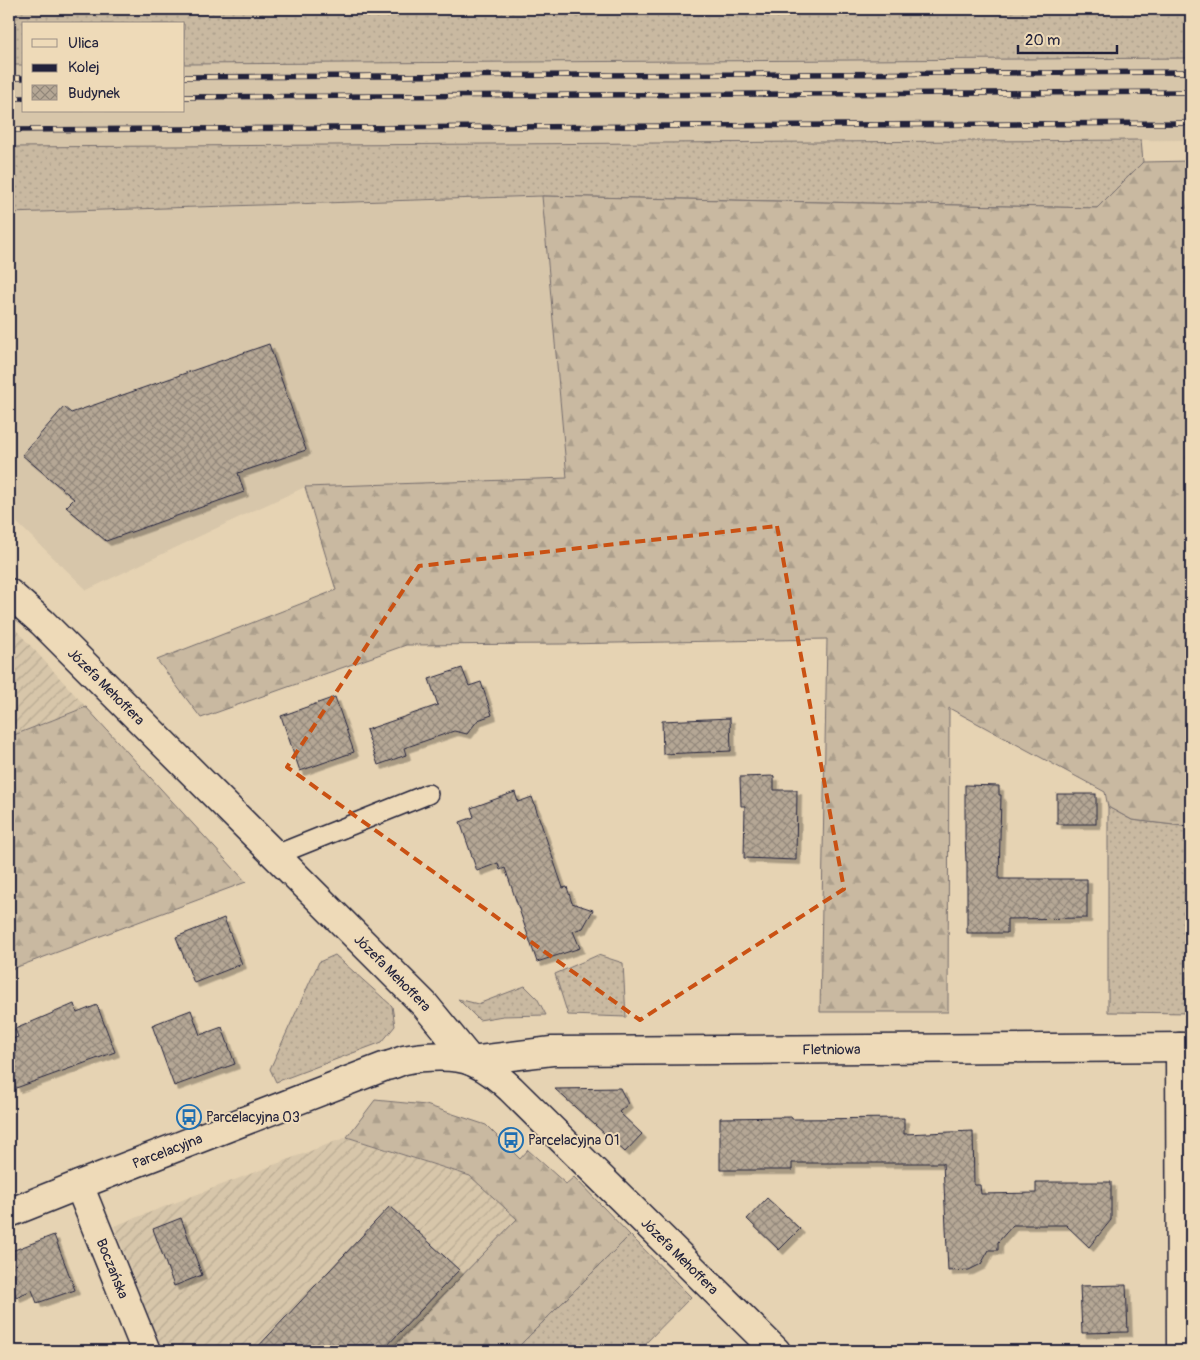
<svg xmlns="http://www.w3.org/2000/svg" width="1200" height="1360" viewBox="0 0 1200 1360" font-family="Pangolin,sans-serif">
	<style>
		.built { fill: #d7c6aa }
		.industrial { fill: url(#industrial-furrows) }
		.grass { fill: url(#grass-dots); stroke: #766e6e }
		.forest { fill: url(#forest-firs); stroke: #766e6e }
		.building { fill: url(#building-cross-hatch); stroke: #22223b; filter: url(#shadow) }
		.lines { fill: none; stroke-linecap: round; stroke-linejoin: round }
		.lane-casing { stroke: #22223b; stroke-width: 22 }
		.street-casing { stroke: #22223b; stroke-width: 31 }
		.secondary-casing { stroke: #22223b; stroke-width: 31 }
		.lane { stroke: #eedab8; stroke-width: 19 }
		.street { stroke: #eedab8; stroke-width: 28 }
		.secondary { stroke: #eedab8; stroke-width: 28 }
		.rail-casing { stroke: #22223b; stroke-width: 5.5 }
		.rail { stroke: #eedab8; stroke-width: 4; stroke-dasharray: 11; stroke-linecap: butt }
		.marked { fill: none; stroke: #ca5113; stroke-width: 4; stroke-dasharray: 10 6; stroke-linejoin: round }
		.labels { text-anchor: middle; stroke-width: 4; stroke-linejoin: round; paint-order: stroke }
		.street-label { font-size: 14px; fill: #22223b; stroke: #eedab8 }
		.poi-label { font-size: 14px; fill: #22223b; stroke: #eedab8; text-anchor: start }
	</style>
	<defs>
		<pattern id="industrial-furrows" width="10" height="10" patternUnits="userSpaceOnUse" patternTransform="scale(1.25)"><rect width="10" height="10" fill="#d7c6aa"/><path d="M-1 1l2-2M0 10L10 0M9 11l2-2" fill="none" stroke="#b8aa93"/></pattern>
		<pattern id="grass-dots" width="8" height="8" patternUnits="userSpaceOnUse" patternTransform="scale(1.25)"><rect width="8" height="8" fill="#c9b9a1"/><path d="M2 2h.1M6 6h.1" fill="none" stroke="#ac9f8c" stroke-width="1.8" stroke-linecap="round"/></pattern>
		<pattern id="forest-firs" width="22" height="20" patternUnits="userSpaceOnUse" patternTransform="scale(1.25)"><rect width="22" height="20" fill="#c9b9a1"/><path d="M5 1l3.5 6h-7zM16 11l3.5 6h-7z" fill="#ac9f8c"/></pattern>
		<pattern id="building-cross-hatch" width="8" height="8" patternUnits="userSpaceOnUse" patternTransform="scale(1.25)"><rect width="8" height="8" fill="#b5a795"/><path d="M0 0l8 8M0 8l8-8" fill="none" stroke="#93887b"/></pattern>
		<filter id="shadow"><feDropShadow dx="4.5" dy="4.5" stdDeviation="0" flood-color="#0004"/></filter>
	</defs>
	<rect width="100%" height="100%" fill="#e6d3b3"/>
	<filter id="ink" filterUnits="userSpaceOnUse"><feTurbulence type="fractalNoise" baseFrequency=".02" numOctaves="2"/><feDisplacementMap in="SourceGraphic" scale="10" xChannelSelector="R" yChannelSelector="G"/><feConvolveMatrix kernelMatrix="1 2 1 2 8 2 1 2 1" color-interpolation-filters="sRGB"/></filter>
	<g filter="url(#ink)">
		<g class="built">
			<polygon points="1191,58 1191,140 9,147 9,65 24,65 24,111 184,111 184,64"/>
			<polygon points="542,196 567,478 305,487 244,515 87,590 9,515 9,213"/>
		</g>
		<g class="industrial">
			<polygon points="9,622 86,707 9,737"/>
			<polygon points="347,1137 470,1176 518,1219 389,1351 162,1351 114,1226"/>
		</g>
		<g class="grass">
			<polygon points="9,9 1191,9 1191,58 184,64 184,24 24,24 24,65 9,65"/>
			<polygon points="1141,140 1143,162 1097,208 542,196 9,213 9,147"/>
			<polygon points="1108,807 1132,820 1191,827 1191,1013 1108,1012"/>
			<polygon points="335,955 392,1006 395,1026 382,1042 276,1082 270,1069 319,962"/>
			<polygon points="598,955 623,963 626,1017 568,1015 555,974"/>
			<polygon points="525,986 537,998 546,1015 503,1016 479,1020 458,999 478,1004"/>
			<polygon points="630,1235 691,1297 638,1351 514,1351"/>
		</g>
		<g class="forest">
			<polygon points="1191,161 1191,827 1132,820 1108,807 1105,792 949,708 948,1012 820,1012 827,639 563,644 406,645 201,718 157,660 336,590 305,487 567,478 542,196 1097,208 1143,162"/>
			<polygon points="86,707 246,882 9,970 9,737"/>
			<polygon points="375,1100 426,1105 486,1125 520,1159 528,1150 566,1184 574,1177 630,1235 514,1351 389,1351 517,1219 470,1176 347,1137"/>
		</g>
		<g class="building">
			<polygon points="269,344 306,450 238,473 244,492 106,541 66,507 74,499 22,455 64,407 71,413"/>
			<polygon points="462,668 469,686 481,682 492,715 478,720 467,734 454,731 404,748 406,755 378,765 366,730 438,705 429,679"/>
			<polygon points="335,697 354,752 300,771 281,716"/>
			<polygon points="730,718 731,751 663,754 662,721"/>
			<polygon points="774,776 774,790 797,790 796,860 744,858 745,806 741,806 740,777"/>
			<polygon points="965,785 999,786 999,795 1001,795 999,879 1087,879 1087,918 1007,919 1007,933 967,933 967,861 966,861 965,837"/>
			<polygon points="515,792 518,802 532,797 563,888 567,887 572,903 593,910 583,928 573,931 580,948 537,962 505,868 500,870 498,863 477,871 460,822 474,817 471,808"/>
			<rect x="1057" y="794" width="39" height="30"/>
			<polygon points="224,918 242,964 194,983 176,937"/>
			<polygon points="74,1004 77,1013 97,1005 115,1052 16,1088 9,1069 9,1040 18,1037 15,1029"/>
			<polygon points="191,1010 200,1035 222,1027 235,1064 174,1086 152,1025"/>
			<polygon points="620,1088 628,1104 619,1112 642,1134 625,1152 555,1089"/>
			<polygon points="792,1117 792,1119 904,1118 904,1134 973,1131 974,1185 980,1185 981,1194 1036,1193 1036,1182 1111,1182 1111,1220 1089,1247 1066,1225 1013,1225 998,1242 998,1250 989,1250 981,1264 969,1270 948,1271 943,1163 792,1163 792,1170 720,1170 720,1118"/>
			<polygon points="767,1198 800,1229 779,1250 747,1219"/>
			<polygon points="390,1206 459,1270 382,1351 254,1351"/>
			<polygon points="181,1218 202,1275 174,1286 153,1229"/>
			<polygon points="54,1235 75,1290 37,1303 32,1290 16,1297 9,1278 9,1252"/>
			<polygon points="1126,1285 1128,1332 1082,1333 1080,1286"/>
		</g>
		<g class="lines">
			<defs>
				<polyline id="lane" points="276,855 428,794"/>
				<g id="street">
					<path id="s1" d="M9,593L42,622L425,1005L471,1061L552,1051L1191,1047"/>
					<polyline points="1180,1047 1181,1351"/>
					<path id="s2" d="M79,1185L146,1351"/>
				</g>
				<g id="secondary">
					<path id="s3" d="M9,1213L79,1185L386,1066C392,1065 398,1062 404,1060C422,1056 457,1054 473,1062C488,1068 499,1078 511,1089L776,1351"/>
				</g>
			</defs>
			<use href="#lane" class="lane-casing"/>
			<use href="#street" class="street-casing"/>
			<use href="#secondary" class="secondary-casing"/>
			<use href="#lane" class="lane"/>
			<use href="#street" class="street"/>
			<use href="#secondary" class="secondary"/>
			<defs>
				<g id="rail">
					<polyline points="184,77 1191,72"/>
					<polyline points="9,78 24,78"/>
					<polyline points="184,97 1191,92"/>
					<polyline points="9,98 24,98"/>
					<polyline points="9,130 1191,123"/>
				</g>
			</defs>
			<use href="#rail" class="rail-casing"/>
			<use href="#rail" class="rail"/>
		</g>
	</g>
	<path class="marked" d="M777,526L844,889L640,1020L287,767L419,566Z"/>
	<defs>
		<symbol id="bus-ring" viewBox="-11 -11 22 22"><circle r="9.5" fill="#eedab8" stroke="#1f6fb2" stroke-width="1.5"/><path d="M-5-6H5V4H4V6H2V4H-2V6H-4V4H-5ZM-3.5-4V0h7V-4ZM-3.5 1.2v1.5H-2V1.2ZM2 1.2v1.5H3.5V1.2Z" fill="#1f6fb2"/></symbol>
	</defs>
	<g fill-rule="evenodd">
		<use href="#bus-ring" x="175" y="1103" width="28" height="28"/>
		<use href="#bus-ring" x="497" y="1126" width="28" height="28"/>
	</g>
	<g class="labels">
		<g class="street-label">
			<text dy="5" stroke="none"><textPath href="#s1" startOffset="135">Józefa Mehoffera</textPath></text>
			<text dy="5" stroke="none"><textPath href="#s1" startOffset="540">Józefa Mehoffera</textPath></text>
			<text dy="5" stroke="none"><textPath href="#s1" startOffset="1019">Fletniowa</textPath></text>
			<text dy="5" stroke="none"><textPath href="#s3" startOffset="170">Parcelacyjna</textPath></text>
			<text dy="5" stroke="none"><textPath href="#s3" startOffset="778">Józefa Mehoffera</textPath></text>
			<text dy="5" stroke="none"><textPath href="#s2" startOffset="90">Boczańska</textPath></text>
		</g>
		<g class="poi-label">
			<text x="206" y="1122">Parcelacyjna 03</text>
			<text x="528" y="1145">Parcelacyjna 01</text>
		</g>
	</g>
	<rect width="1200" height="1360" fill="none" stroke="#eedab8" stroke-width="30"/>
	<rect x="15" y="15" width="1170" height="1330" fill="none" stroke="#22223b" stroke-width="2" filter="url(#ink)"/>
	<rect x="22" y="22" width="162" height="90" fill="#eedab8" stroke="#9c9086"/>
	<rect x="32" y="39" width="25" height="8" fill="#eedab8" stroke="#9c9086"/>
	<text x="68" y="48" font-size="15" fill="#22223b">Ulica</text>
	<rect x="32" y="64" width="25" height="8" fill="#22223b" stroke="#9c9086"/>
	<text x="68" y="72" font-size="15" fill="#22223b">Kolej</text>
	<rect x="32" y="85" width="25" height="15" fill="url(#building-cross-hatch)" stroke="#9c9086"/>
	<text x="68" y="98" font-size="15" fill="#22223b">Budynek</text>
	<path d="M1018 45v8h99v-8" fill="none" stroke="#22223b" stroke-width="2.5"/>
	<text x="1025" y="45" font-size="15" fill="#22223b" stroke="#eedab8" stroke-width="4" paint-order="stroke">20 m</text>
</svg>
